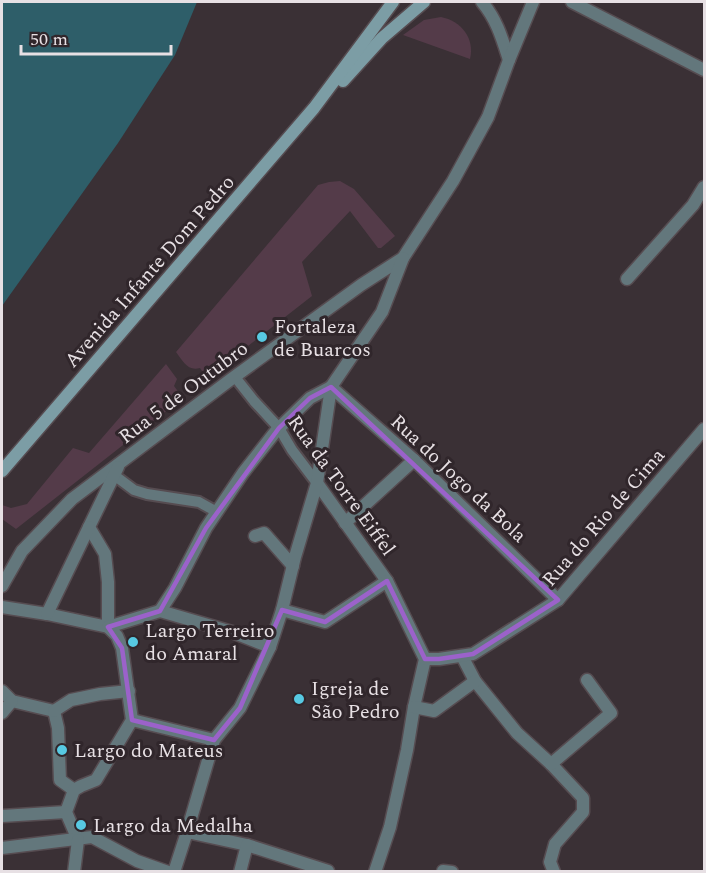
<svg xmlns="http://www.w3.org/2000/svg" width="706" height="873" viewBox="0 0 706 873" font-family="Spectral,serif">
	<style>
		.green { fill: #543b49 }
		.water { fill: #2e5e69 }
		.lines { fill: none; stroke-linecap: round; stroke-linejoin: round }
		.lane-casing { stroke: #564c51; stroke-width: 14 }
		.street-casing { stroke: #564c51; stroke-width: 15 }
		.secondary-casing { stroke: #564c51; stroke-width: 15 }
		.lane { stroke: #63777c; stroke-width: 10 }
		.street { stroke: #63777c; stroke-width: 12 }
		.secondary { stroke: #7c9da5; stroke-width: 12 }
		.marked { fill: none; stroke: #9b62ca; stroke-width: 4.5; stroke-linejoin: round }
		.poi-dot { fill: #57c9e2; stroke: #30262b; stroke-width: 2 }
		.labels { text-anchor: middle; stroke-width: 6; stroke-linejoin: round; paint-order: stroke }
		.street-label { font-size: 20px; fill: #e7e0e4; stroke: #30262b }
		.poi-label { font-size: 20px; fill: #e7e0e4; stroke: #30262b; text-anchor: start }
	</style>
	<rect width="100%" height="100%" fill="#3a3035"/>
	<g class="green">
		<path d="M441,17C461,21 475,38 470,59L403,35L424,20Z"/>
		<path d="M340,181L354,189L395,236L381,248H378L350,211L302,262L312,296L207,378L200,368C188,372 182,360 176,352L318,185L329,182Z"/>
		<polygon points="166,364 177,379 174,386 183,398 16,529 2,519 2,505 11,508 27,504 73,448 89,453"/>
	</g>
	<polygon class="water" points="2,2 197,2 175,55 118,143 2,306"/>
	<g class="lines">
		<defs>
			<g id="lane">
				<polyline points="235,377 254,401 279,428 292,450 317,483"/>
				<polyline points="114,475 134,490 147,494 199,502 217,512"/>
			</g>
			<g id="street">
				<path d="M482,2C497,20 502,38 509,60"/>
				<polyline points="572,2 704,70"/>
				<polyline points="627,279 693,205 704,187"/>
				<polyline points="331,387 414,460 558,600"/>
				<polyline points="317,483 387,581 425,659 414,707 407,750 390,827 375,872"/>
				<polyline points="345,523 414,460"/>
				<polyline points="255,536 264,533 293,566"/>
				<polyline points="2,586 22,551 72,499 230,380 361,285 403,258 453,181 488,117 509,60 533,2"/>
				<polyline points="2,607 47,614 108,627 108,582 105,554 89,527 118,467"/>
				<polyline points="282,610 325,622 387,581"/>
				<polyline points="160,611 175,588 206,528 243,473 276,431 310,398 331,387"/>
				<polyline points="160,611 232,632 270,647"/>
				<polyline points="47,614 89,527"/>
				<polyline points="462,656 475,681 517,733 551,764 583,798 583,812 555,844 550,862 554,872"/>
				<polyline points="425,659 439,659 473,654 558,600 704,429"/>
				<polyline points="2,691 12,701 54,711"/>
				<polyline points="414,707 434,711 475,681"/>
				<polyline points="54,711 58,728 60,780 74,790"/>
				<polyline points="54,711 71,700 100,694 129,691"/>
				<polyline points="2,713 12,701"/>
				<polyline points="132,720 214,740"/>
				<polyline points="551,764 611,713 587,680"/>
				<polyline points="2,816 66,812"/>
				<polyline points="187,832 247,845 328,871"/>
				<polyline points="78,840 66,812 74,790 81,786 96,780 132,720 122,648 117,636 108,627 160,611"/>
				<polyline points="2,848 92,837 137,861 168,872"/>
				<polyline points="443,871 452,872"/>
				<polyline points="74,872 78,840"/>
				<polyline points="174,872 187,832 214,740 240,708 270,647 282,610 295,557 317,483 331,387 382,312 403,258"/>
				<polyline points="240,872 247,845"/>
			</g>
			<g id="secondary">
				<polyline points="343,81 382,38 424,2"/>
				<polyline points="2,471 314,108 393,2"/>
			</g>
		</defs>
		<use href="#lane" class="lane-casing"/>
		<use href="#street" class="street-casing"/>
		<use href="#secondary" class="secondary-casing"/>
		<use href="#lane" class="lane"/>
		<use href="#street" class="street"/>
		<use href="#secondary" class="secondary"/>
	</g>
	<path class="marked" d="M331,387L558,600L473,654L439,659H425L387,581L325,622L282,610L240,708L214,740L132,720L122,648L108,627L160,611L206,528L279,428L310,398Z"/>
	<g class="poi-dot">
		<circle cx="262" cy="337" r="6"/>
		<circle cx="133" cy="642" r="6"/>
		<circle cx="299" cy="699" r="6"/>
		<circle cx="62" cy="750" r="6"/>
		<circle cx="81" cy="825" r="6"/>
	</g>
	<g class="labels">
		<g class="street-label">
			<text transform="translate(149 271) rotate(-49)" y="7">Avenida Infante Dom Pedro</text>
			<text transform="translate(183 392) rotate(-37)" y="7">Rua 5 de Outubro</text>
			<text transform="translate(459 478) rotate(43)" y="7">Rua do Jogo da Bola</text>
			<text transform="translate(342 485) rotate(54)" y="7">Rua da Torre Eiffel</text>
			<text transform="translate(603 517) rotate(-49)" y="7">Rua do Rio de Cima</text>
		</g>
		<g class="poi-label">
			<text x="274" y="333">Fortaleza<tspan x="274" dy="23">de Buarcos</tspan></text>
			<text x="145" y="637">Largo Terreiro<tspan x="145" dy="23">do Amaral</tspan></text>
			<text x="311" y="695">Igreja de<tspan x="311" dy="23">São Pedro</tspan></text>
			<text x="74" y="757">Largo do Mateus</text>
			<text x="93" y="832">Largo da Medalha</text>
		</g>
	</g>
	<rect width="706" height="873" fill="none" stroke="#e7e0e4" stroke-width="6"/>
	<path d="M21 45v9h150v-9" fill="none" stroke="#e7e0e4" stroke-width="3"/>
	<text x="30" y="45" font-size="18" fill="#e7e0e4" stroke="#30262b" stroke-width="4.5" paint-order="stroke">50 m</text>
</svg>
